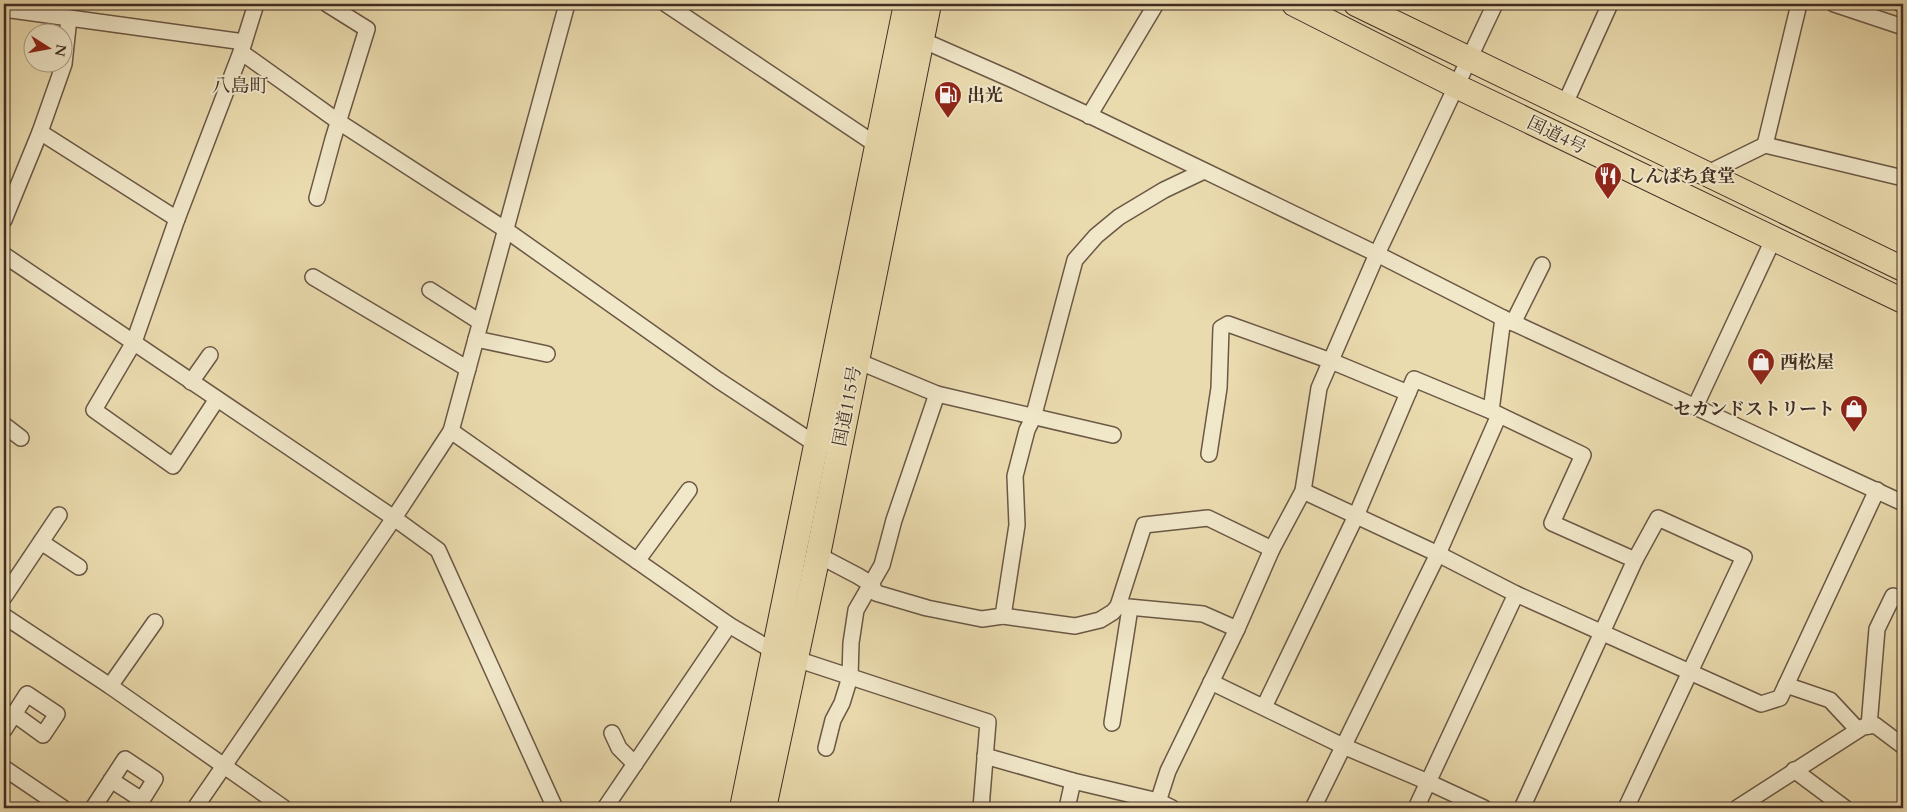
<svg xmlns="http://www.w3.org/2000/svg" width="1907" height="812" viewBox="0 0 1907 812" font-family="Cardo,'Noto Serif JP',serif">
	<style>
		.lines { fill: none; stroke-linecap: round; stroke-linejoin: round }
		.pedestrian-casing { stroke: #6b5846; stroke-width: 14 }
		.minor-casing { stroke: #6b5846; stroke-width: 18 }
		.trunk-casing { stroke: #412d24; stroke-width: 26 }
		.pedestrian { stroke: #f1e8ca; stroke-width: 11 }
		.minor { stroke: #f1e8ca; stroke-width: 15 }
		.trunk { stroke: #eadbae; stroke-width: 24 }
		.labels { text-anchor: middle; stroke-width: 4; stroke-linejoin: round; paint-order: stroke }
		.poi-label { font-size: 18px; font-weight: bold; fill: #412d24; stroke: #f1e8ca; text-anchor: start }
		.street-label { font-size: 18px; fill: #412d24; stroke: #f1e8ca }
		.neighbourhood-label { font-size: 19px; fill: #412d24; stroke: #f1e8ca }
	</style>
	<rect width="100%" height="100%" fill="#eadbae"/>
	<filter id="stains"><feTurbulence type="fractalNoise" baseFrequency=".004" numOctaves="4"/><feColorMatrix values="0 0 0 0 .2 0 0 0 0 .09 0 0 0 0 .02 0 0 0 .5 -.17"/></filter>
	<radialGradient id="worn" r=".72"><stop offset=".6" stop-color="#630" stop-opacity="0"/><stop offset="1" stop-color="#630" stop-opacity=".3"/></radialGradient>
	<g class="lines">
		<defs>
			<polyline id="pedestrian" points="1897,4 1903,6"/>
			<g id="minor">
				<polyline points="666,4 878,146 885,148"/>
				<polyline points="1834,4 1903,27"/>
				<polyline points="4,9 244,42"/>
				<polyline points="922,40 1013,80 1095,118 1377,254 1503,318 1903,503"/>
				<polyline points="241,52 339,122 506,230 718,380 817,445 822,446"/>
				<polyline points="1564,106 1610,4"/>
				<polyline points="1089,116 1156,4"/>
				<polyline points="40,132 177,219"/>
				<polyline points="1765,145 1799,4"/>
				<polyline points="1706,174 1765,145 1903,178"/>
				<polyline points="317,198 333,139 367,29 327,4"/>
				<polyline points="4,220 40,132 64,64 69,18"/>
				<polyline points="4,255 394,518 438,550 555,808"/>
				<polyline points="313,277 468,369"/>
				<polyline points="430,290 480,322"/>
				<polyline points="1513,323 1542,265"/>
				<polyline points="476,339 547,354"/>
				<polyline points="855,360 937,394 1113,435"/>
				<polyline points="191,382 210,355"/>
				<polyline points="217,399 173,466 94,410 134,342 177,219 241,52 256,4"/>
				<polyline points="1695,407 1773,240"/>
				<polyline points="1491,411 1503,318"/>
				<polyline points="4,425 21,438"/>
				<polyline points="451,431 729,625 775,652 988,722 981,808"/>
				<polyline points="1209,454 1219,388 1221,328 1228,324 1331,361 1408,393"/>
				<polyline points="1303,491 1438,554 1516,594 1761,704 1780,698 1877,490"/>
				<polyline points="41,542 79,567"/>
				<polyline points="818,555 858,576 871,584 876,593 927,608 982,619 1003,616 1075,626 1100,620 1113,612 1118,606"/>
				<polyline points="637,561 689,490"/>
				<polyline points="4,597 59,515"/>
				<polyline points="4,616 110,686 284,808"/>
				<polyline points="1003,616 1017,525 1015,476 1027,430 1033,418 1075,260 1096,236 1119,217 1164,190 1204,171"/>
				<polyline points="1237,629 1203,614 1118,606 1144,525 1208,518 1272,549"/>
				<polyline points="1211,682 1343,746 1428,782 1484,808"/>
				<polyline points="1786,685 1830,700 1858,730"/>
				<polyline points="110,686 155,622"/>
				<polyline points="1264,707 1356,516 1414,379 1491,411 1583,455 1552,523 1635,560"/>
				<polyline points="1112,723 1130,608"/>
				<polyline points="1869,726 1877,629 1893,596 1903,601"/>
				<polyline points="4,730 27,694 57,714 43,735 14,714"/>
				<polyline points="612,733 619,748 635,764"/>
				<polyline points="826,748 833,720 842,703 850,677 851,643 856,610 882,565 894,520 937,394"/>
				<polyline points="985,756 1073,781 1158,801 1172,808"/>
				<polyline points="4,768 63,808"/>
				<polyline points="1794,770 1845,808"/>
				<polyline points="93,808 125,759 155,779 142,800 111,780"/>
				<polyline points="195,808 394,518 451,431 567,4"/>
				<polyline points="605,808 729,625"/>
				<polyline points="1067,808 1073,781"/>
				<polyline points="1156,808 1168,771 1237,629 1272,549 1303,491 1319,388 1377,254 1495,4"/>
				<polyline points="1313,808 1438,554 1499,415"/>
				<polyline points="1416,808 1516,594"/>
				<polyline points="1522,808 1635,560 1658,518 1744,557 1626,808"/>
				<polyline points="1737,808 1863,727 1875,725 1903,746"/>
			</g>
			<g id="trunk">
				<polyline points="1294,4 1456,86 1903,301"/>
				<polyline points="1356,4 1903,269"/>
				<polyline points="742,808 906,4"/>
				<polyline points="764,808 818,555 929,4"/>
			</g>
		</defs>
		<use href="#pedestrian" class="pedestrian-casing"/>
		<use href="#minor" class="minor-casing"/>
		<use href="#trunk" class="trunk-casing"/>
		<use href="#pedestrian" class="pedestrian"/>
		<use href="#minor" class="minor"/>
		<use href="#trunk" class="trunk"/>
	</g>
	<defs>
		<symbol id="fuel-pin" viewBox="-11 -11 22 30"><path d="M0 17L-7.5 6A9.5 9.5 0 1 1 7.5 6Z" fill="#8f2418" stroke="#f1e8ca"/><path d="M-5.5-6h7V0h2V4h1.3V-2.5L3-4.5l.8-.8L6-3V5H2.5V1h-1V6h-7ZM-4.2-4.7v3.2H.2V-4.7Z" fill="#fff"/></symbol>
		<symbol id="restaurant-pin" viewBox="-11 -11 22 30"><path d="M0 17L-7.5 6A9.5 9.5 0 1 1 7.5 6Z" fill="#8f2418" stroke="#f1e8ca"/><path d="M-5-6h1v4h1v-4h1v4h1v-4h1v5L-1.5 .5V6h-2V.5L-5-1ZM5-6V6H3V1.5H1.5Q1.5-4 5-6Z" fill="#fff"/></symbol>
		<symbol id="shop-pin" viewBox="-11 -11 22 30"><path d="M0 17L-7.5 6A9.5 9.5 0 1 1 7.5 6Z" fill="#8f2418" stroke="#f1e8ca"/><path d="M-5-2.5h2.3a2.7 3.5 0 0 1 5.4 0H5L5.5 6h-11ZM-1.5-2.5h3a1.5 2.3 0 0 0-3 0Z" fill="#fff"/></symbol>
	</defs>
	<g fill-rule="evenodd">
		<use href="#fuel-pin" x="932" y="79" width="32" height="43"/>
		<use href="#restaurant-pin" x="1592" y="160" width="32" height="43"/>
		<use href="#shop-pin" x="1745" y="346" width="32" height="43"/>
		<use href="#shop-pin" x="1838" y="393" width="32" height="43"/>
	</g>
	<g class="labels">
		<g class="poi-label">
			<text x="967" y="101">出光</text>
			<text x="1627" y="182">しんぱち食堂</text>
			<text x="1780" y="368">西松屋</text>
			<text x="1835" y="415" text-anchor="end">セカンドストリート</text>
		</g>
		<g class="street-label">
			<text transform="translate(1557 135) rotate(26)" y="6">国道4号</text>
			<text transform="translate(847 406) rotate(-79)" y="6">国道115号</text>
		</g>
		<g class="neighbourhood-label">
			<text x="240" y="92">八島町</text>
		</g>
	</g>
	<rect width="1907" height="812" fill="none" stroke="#eadbae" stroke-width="20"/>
	<rect x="5" y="5" width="1897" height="802" fill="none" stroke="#412d24" stroke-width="2.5"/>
	<rect x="10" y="10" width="1887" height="792" fill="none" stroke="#412d24"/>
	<g transform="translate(48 48) rotate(101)"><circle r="24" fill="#f1e8ca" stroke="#ab9d88"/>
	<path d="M0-4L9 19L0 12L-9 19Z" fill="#8f2418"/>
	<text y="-8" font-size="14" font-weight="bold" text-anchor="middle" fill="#412d24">N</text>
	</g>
	<rect width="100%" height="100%" filter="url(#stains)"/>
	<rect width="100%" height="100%" fill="url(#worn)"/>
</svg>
